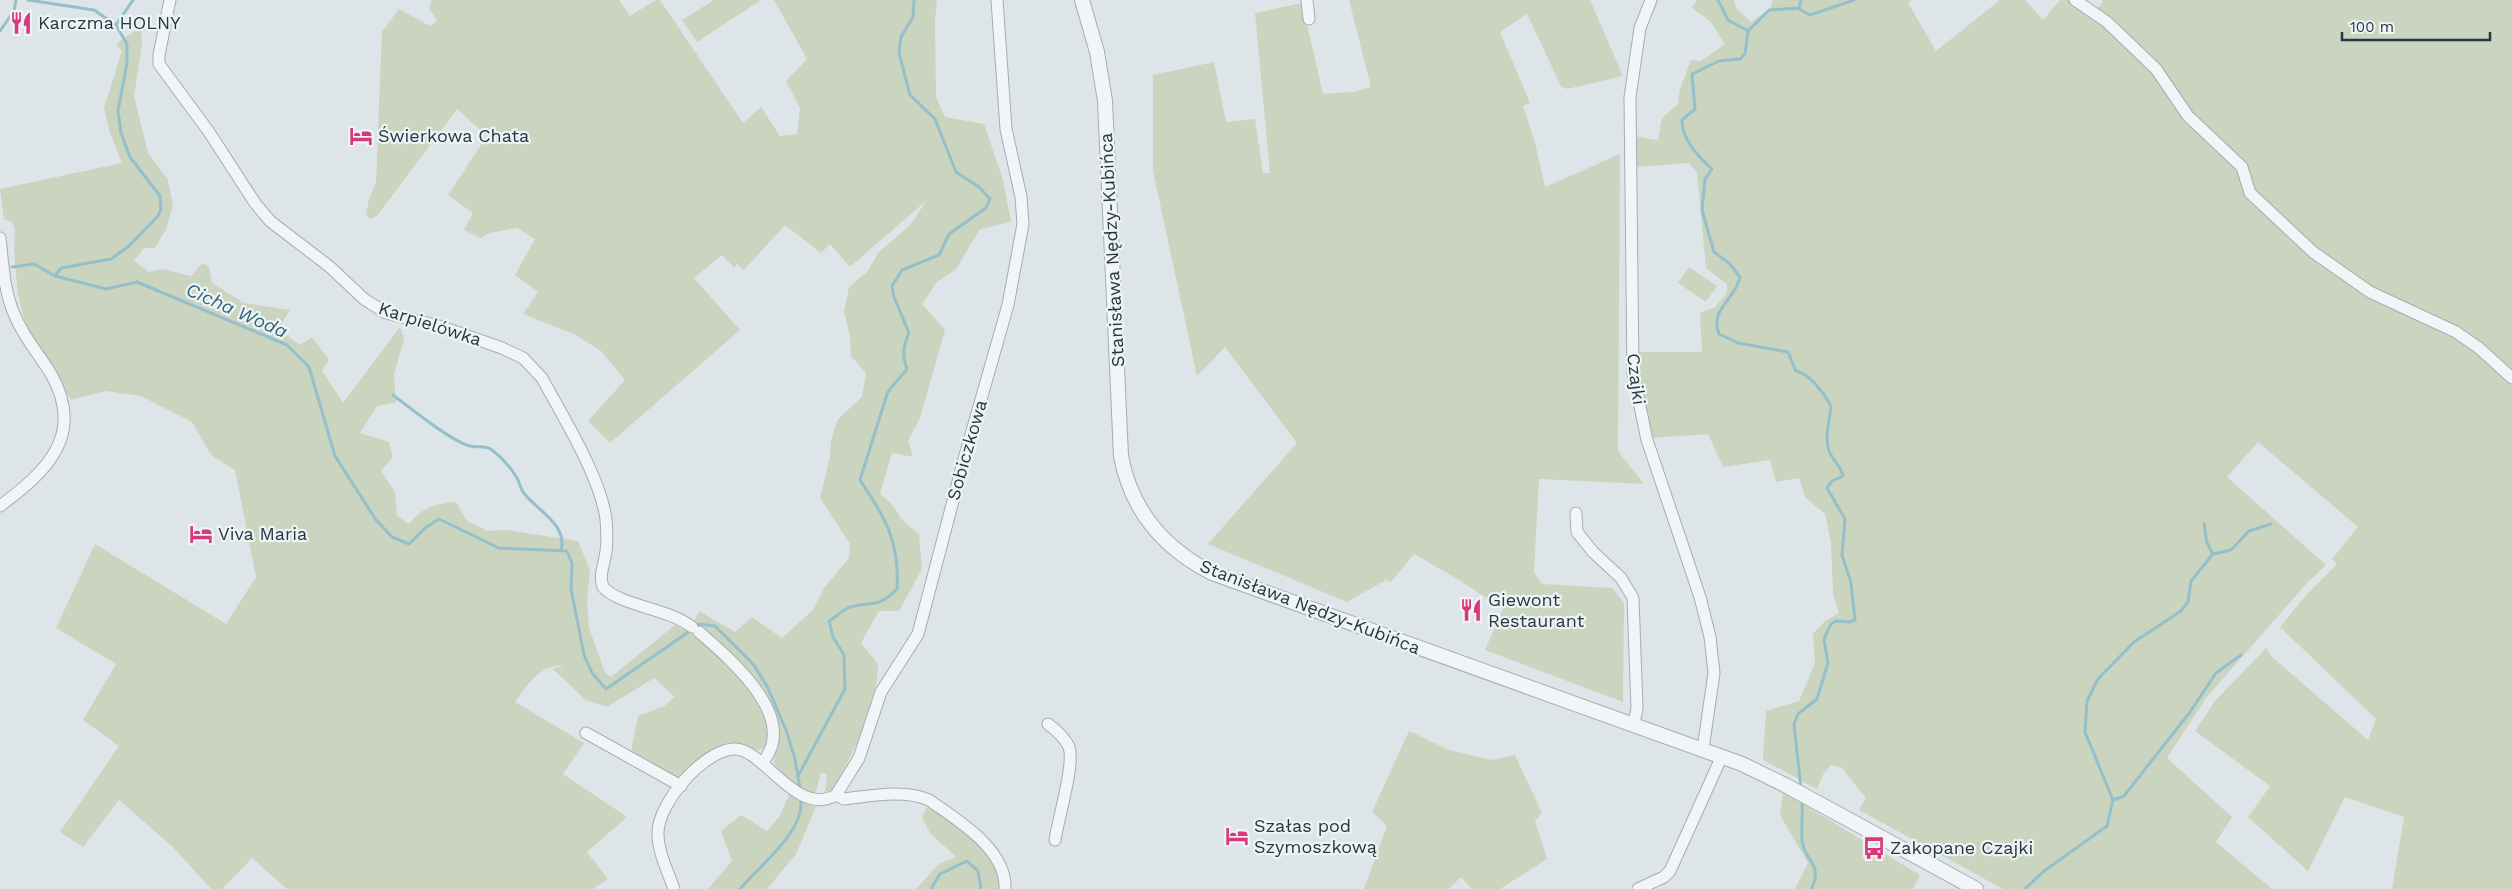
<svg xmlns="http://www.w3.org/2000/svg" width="2512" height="889" viewBox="0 0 2512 889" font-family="'Work Sans',sans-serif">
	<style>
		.green { fill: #cad4bf }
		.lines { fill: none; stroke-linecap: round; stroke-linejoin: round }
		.stream { stroke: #96bfcc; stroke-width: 3 }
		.minor-casing { stroke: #a3adb3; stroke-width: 13 }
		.tertiary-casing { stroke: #a3adb3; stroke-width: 16 }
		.minor { stroke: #f1f5f7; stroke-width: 11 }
		.tertiary { stroke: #f1f5f7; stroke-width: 14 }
		.labels { text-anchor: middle; stroke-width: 4.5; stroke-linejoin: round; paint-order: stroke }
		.poi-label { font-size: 18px; fill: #263741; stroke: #eef4f6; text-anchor: start }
		.street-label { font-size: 18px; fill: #263741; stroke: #eef4f6 }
		.water-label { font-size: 19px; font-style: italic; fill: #2d6378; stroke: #eef4f6 }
	</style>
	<rect width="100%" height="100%" fill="#dee5e9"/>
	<g class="green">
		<path d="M432,0H619L630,16L656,0H660L743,123L761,107L780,136L797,134L800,108L786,81L807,59L774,0H937L935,21L936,97L945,117L984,124L1003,180L1011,222L980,229L956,269L937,282L922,304L945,330L920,418L908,441L913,457L892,453L880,494L892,504L902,520L919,534L922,569L899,611H879L861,643L878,664C877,709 854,749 834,789L825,792L827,774L821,773L815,795L789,783L777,772L774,762L777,744L774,718L693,624L699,611L735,632L752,617L782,638L813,610L824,588L849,558L850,544L820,498L830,456L831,440L838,419L862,397L866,373L851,356L850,336L844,312L849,287L868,271L878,253L910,225L927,200L850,267L830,244L821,253L785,225L744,270L737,264L734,268L722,255L694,278L740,330L610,443L588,421L625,380L601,351L576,335L523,314L538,292L515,275L535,239L517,228L489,233L481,238L464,230L473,213L448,195L487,136L457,109L377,216L370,219L366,214L369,199L376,183L382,32L399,9L430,26L437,21L429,8Z"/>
		<polygon points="714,0 761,0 697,42 682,20"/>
		<polygon points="1349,0 1590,0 1623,76 1567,89 1561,86 1527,14 1500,32 1530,103 1523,106 1535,143 1545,187 1620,154 1618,451 1644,484 1539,479 1534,572 1542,584 1612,588 1624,603 1623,702 1485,650 1503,609 1456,578 1414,554 1391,582 1386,580 1347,602 1208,544 1297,443 1225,347 1197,376 1153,171 1153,75 1214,62 1226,122 1255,119 1263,173 1270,173 1255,13 1302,3 1323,94 1353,92 1371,87"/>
		<polygon points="1697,0 1734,0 1736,8 1751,22 1770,9 1773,0 1913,0 1908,3 1936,51 2000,0 2025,0 2043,20 2060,0 2076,0 2092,13 2103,2 2102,0 2512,0 2512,889 2392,889 2404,817 2345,797 2308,871 2248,817 2270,786 2195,731 2215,701 2266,648 2272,657 2368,740 2376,719 2280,627 2307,594 2337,564 2332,559 2358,527 2258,442 2227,477 2326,565 2307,583 2206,698 2167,758 2232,817 2216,842 2272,889 2003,889 1859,810 1866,798 1841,767 1831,765 1824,773 1817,789 1763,760 1766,711 1799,701 1815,663 1813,634 1824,622 1839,613 1833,594 1831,542 1825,514 1805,497 1799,478 1776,482 1770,460 1723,467 1708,434 1651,438 1640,391 1637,352 1702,352 1700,313 1715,307 1727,293 1727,284 1706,268 1697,172 1689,163 1635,167 1633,136 1658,140 1662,118 1678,104 1680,89 1691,60 1701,61 1725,44 1710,21 1692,8"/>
		<path d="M141,27L142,45L134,96L148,153L168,180L173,206L166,229L155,248H144L134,261L149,272L163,269L191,276L202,263L209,266L212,283L244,303L290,310L278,329L300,345L312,337L329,360L322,371L343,403L400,327L404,339L394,374L396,402L377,406L360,433L389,442L393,457L381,471L395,492L397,516L409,524C423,507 434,504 456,502L467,521L487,531L507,530L578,541L590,570L587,600L589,628L605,673L611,677L675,625C711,641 782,703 764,748L755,751L734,745L680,780L658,771L631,751L638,716L664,706L675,697L654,678L607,707L586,700L553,669L564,666C540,663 527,686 515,702L584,743L563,774L627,817L587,852L608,879L593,889H287L252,858L222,889H211L173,847L119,800L83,847L60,832L119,746L83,720L116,664L56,628L95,544L226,624L256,577L235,470L211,455L192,422L141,396L105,391L71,400L27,329L18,295L14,252L15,230L12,222L4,219L0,189L122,163L110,133L104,108L122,51L116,44Z"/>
		<polygon points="1689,267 1717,286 1706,302 1678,283"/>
		<polygon points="1409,731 1449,750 1491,760 1515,755 1542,813 1535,821 1547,859 1500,889 1472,889 1461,877 1449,889 1364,889 1387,826 1372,812"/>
		<polygon points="1783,792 1920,875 1913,889 1795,889 1808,863 1780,815"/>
		<polygon points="789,795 816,807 796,854 767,889 708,889 732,861 721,831 741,815 767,831 779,817"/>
		<polygon points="928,805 997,859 1003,889 916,889 939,864 956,857 930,833 922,817"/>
	</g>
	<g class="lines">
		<g class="stream">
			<polyline points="28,0 94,10 116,25 127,44 127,63 118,111 121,133 130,157 160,196 161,209 158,216 129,246 111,259 61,268 55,276 106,289 137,282 287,345 309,367 335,456 376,520 392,537 409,544 425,528 439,519 499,548 567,551 572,563 571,589 584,655 592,673 606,689 700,624 715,626 753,664 767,686 786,730 795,759 800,789"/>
			<path d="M1718,0L1728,20L1748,31L1745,54L1740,59L1719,61L1692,74L1695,109L1682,120C1682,140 1698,156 1712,169L1705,179L1702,210L1714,252L1730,264L1740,277C1736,299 1709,309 1719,334L1738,343L1788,352L1796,371C1810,374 1824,393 1831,406C1830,420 1824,437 1829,451C1833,461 1841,466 1843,476L1832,481L1827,488L1845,519L1842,555L1851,583L1855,620L1850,622L1836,621L1831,624L1824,639L1828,663L1817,699L1798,714L1794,724L1801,789"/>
			<polyline points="1799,9 1810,15 1854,0"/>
			<polyline points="116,25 133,0"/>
			<polyline points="0,31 14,11 16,0"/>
			<polyline points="1748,31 1769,10 1799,8 1801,0"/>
			<polyline points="12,267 34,264 55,276"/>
			<path d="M393,395C409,407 452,442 470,446C478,448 485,445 492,450C501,457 511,468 517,478C520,483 520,488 523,492C536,510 568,524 561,550"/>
			<polyline points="2204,524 2207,543 2213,554"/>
			<path d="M798,776L845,689L844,655L833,637L829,621C835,618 840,612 846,609C867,599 875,612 897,589C900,541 885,518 860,480L887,394C892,384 900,379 907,369C902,355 903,346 909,333L894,297L892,286L902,270L939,255L949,234L986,208L990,199L979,187L956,172L935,119L910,95L899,53L901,37L913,17L914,0"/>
			<path d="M1802,800C1803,813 1801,827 1802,841C1804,860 1824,865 1811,889"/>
			<polyline points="2113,800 2124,796 2190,712 2216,673 2241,655"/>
			<path d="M740,889C760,865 805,832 801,798"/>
			<polyline points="931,889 940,874 967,861 978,871 981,889"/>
			<polyline points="2025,889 2044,871 2107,826 2113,800 2085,732 2087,701 2098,679 2134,642 2181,611 2188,602 2191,581 2213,554 2231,550 2249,531 2271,524"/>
		</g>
		<defs>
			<g id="minor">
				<path d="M170,0L159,55V64L209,132L255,203L270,221L330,267L364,299L386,313L439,326L502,348L523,358L542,378C563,417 600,476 606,519C607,531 608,544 605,557C603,568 599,576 603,587C620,606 668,608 692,627"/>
				<polyline points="1307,0 1309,19"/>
				<polyline points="1651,0 1640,28 1630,97 1633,373 1647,440 1700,597 1710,637 1714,673 1703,749"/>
				<polyline points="2075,0 2107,22 2156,69 2188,116 2242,167 2250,193 2313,252 2370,292 2456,332 2479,348 2512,378"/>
				<path d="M0,238C3,265 4,292 15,316C24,338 39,354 51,374C86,435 46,472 0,506"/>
				<polyline points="1576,513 1577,532 1593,552 1621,578 1633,598 1637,708 1634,724"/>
				<path d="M699,632C730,659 801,718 762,763"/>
				<path d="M1048,724C1056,730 1065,738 1069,747C1075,764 1058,819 1055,840"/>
				<polyline points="586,733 681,786"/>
				<path d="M836,795L844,799C871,796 903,789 929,800C957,820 1007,849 1005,889"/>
				<path d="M674,889C668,872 658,852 658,834C657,804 704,749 735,749C764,749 797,818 836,795L859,758L881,692L918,634L964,459L1008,305L1023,224L1021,197L1006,129L997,0"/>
				<polyline points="1638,889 1664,877 1670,871 1722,756"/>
			</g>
			<path id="tertiary" d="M1082,0L1097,52L1105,101L1121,456C1131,510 1163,548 1212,573L1742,764L1785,785L1976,889"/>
		</defs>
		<use href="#minor" class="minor-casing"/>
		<use href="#tertiary" class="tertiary-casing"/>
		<use href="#minor" class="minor"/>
		<use href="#tertiary" class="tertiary"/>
	</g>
	<defs>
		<symbol id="restaurant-bare" viewBox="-9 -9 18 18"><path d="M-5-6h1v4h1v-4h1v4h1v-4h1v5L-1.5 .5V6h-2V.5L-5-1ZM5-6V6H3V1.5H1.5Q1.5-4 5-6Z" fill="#d9397c" stroke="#eef4f6" stroke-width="2.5" paint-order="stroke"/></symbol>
		<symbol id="hotel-bare" viewBox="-9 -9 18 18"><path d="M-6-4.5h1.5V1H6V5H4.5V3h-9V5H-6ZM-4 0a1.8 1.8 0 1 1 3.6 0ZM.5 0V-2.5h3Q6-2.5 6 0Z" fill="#d9397c" stroke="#eef4f6" stroke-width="2.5" paint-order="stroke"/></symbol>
		<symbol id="bus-bare" viewBox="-9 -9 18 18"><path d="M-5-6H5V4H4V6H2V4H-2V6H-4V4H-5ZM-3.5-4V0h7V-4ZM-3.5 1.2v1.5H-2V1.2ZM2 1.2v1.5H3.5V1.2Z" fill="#d9397c" stroke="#eef4f6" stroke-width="2.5" paint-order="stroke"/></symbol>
	</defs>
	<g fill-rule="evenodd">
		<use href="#restaurant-bare" x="5" y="7" width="32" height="32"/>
		<use href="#hotel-bare" x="345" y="120" width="32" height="32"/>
		<use href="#hotel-bare" x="185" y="518" width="32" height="32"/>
		<use href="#restaurant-bare" x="1455" y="594" width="32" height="32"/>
		<use href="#hotel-bare" x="1221" y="820" width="32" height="32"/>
		<use href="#bus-bare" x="1858" y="832" width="32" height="32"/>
	</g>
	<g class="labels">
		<g class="poi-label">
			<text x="38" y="29">Karczma HOLNY</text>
			<text x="378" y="142">Świerkowa Chata</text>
			<text x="218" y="540">Viva Maria</text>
			<text x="1488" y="606">Giewont<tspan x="1488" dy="21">Restaurant</tspan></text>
			<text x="1254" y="832">Szałas pod<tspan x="1254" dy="21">Szymoszkową</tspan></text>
			<text x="1890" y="854">Zakopane Czajki</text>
		</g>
		<g class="street-label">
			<text transform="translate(1112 250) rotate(-93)" y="6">Stanisława Nędzy-Kubińca</text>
			<text transform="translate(430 324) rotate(18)" y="6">Karpielówka</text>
			<text transform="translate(1636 379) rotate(83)" y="6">Czajki</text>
			<text transform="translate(967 450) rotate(-74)" y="6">Sobiczkowa</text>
			<text transform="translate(1310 607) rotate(21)" y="6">Stanisława Nędzy-Kubińca</text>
		</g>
		<g class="water-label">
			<text transform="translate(237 310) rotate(24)" y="7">Cicha Woda</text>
		</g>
	</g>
	<path d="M2342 32v8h148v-8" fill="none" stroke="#263741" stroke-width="2.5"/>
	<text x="2350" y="32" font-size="15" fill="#263741" stroke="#eef4f6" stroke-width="4" paint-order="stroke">100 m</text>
</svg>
